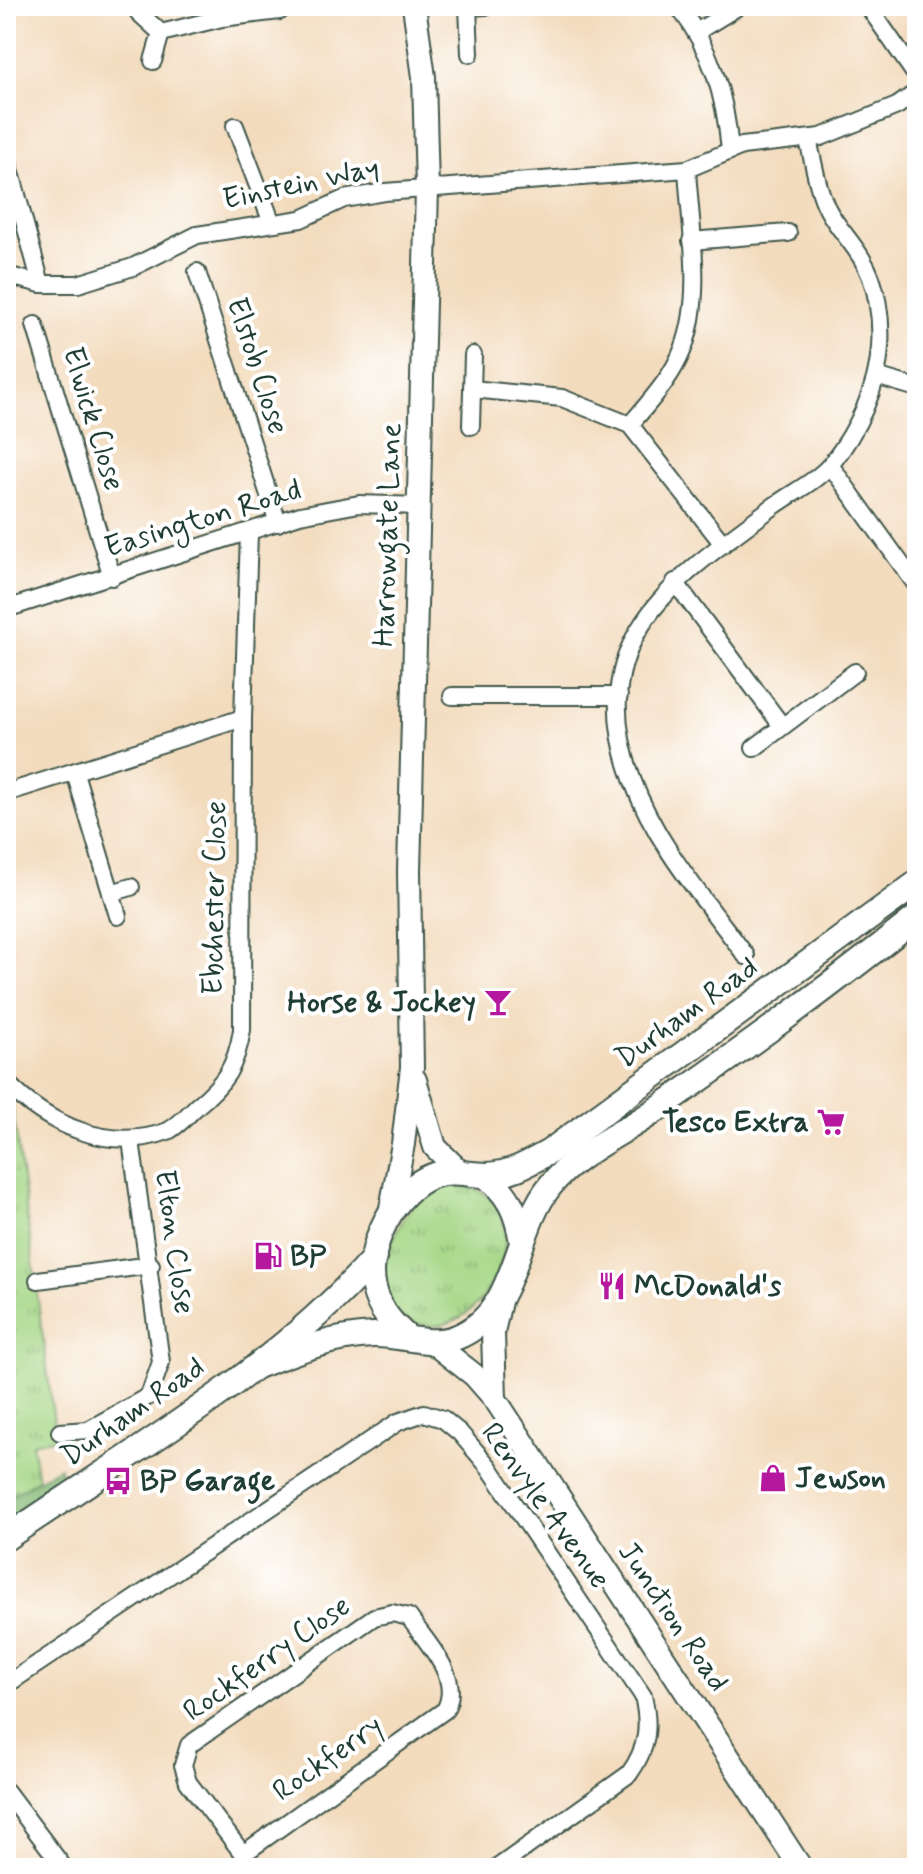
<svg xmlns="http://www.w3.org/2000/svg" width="923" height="1874" font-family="Mynerve,sans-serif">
  <defs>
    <pattern id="grass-tufts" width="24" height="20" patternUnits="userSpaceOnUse" patternTransform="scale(2)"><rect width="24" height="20" fill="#a4d684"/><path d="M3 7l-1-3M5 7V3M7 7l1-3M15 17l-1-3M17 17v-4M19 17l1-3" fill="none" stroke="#85af6d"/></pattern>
    <pattern id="forest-firs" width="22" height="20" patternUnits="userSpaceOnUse" patternTransform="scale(2)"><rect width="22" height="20" fill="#83b772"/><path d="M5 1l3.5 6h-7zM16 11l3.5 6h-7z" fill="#6b965e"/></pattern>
  </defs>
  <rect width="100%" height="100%" fill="#fff"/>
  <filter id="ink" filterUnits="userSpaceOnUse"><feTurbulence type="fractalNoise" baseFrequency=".0125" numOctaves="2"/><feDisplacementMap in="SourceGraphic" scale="16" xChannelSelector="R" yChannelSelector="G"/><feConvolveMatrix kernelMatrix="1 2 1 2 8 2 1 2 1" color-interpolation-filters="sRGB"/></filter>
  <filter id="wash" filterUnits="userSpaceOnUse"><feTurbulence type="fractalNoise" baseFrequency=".006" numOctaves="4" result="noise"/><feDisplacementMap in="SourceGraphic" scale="32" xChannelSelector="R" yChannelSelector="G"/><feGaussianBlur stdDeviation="1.8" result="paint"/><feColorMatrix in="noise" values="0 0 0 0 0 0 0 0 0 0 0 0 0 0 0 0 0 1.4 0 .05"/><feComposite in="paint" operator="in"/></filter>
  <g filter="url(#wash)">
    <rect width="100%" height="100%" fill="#f3dcbe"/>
    <g fill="url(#grass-tufts)" stroke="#628a5c" stroke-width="2">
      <path d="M12,1102L56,1438L32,1443L38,1479L6,1499V1103Z"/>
      <path d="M456,1184C556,1197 485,1358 407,1320C361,1297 393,1222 422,1197C431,1189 443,1186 456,1184Z"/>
    </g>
    <path fill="url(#forest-firs)" stroke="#517a53" stroke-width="2" d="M60,1467L62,1485L6,1523V1499Z"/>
  </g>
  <g filter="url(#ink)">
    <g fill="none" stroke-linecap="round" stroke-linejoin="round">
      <defs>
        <g id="street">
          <path d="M468,6L470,54"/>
          <path d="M678,6C712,50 725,95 730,150"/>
          <path d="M868,6L917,77"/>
          <path d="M469,7L486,6"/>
          <path d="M138,12L161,33L222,18L280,11"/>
          <path d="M698,31L739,6"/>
          <path d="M153,61L161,33"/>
          <path d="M235,126L272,223"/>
          <path d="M6,154L41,284"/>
          <path d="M691,241L788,233"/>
          <path d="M197,272L278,523"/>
          <path d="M6,275L41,284H78L133,267L197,235L301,219L344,199L385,192L687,169L742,146L821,137L897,106L917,92"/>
          <path d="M35,325L112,577"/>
          <path d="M876,376L917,388"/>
          <path d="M472,389L562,398L630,425L723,544"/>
          <path d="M630,425C649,402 672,378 683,349C704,295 690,226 687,169"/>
          <path d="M471,426L473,355"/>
          <path d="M830,465L917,586"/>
          <path d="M675,582L782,726"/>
          <path d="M6,609L300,515L359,504L420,506"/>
          <path d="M452,696H619"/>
          <path d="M754,748L855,672"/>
          <path d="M75,773L118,916"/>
          <path d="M6,793L243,718"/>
          <path d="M111,893L131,887"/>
          <path d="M746,956C705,900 656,845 632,779C581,639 676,578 774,506C792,493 818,480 832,463C857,431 878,388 880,347C882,319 877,283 862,259C852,242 837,227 828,210C817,189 814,163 808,140"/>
          <path d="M6,1082C47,1125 109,1153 168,1131C178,1126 188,1115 196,1107C225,1083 236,1067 242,1030L243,718L249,533"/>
          <path d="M38,1280L151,1265"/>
          <path d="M60,1432L88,1430L149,1396L161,1362L131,1140"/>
          <path d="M6,1685L398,1422L424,1413L443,1419L460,1433L489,1467L643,1696C650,1726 648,1748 629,1774L497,1868"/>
          <path d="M6,1791L64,1868"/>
          <path d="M241,1868L243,1854L188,1782L183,1765L189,1745L374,1617L392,1613L409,1617C427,1644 463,1678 445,1710L243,1854"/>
        </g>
        <g id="secondary">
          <path d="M415,1080L435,1147L459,1171"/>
          <path d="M390,1214L403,1144L412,1067L409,871L427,189L424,77L414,6"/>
          <path d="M432,1342L474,1375L495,1399L801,1868"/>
          <path d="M495,1399L493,1332L501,1297"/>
        </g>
        <g id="primary">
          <path d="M485,1175C509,1194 517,1212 522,1242"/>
          <path d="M408,1338C392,1324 379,1310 374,1288C364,1249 394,1190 432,1176C451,1169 468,1175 487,1175C511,1174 529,1163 549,1152L917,883"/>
          <path d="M257,1366C296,1351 331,1337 373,1335C401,1334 431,1348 457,1337C519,1312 513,1232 550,1186C576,1153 620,1135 653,1112C743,1050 832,985 917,917"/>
          <path d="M6,1538C130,1453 274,1371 374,1258"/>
        </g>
      </defs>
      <use href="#street" stroke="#3f5549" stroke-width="20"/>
      <use href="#secondary" stroke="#3f5549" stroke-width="26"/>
      <use href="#primary" stroke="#3f5549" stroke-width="28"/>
      <use href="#street" stroke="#fff" stroke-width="16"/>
      <use href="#secondary" stroke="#fff" stroke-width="22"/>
      <use href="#primary" stroke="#fff" stroke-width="24"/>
    </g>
  </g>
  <defs>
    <symbol id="bar-bare" viewBox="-9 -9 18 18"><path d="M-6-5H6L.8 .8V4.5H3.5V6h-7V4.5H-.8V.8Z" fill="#b5179e" stroke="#fff" stroke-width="2.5" paint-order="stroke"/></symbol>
    <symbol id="supermarket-bare" viewBox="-9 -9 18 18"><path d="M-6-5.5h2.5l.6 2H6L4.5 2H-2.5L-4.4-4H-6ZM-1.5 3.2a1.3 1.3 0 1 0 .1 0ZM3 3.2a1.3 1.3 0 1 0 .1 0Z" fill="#b5179e" stroke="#fff" stroke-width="2.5" paint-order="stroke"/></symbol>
    <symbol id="fuel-bare" viewBox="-9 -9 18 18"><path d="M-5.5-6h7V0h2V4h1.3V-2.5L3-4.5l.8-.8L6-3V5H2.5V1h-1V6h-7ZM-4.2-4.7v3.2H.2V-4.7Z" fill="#b5179e" stroke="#fff" stroke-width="2.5" paint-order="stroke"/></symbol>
    <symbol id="restaurant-bare" viewBox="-9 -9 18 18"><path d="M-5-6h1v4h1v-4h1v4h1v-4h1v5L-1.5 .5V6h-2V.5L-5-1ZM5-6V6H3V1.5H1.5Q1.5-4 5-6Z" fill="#b5179e" stroke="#fff" stroke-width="2.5" paint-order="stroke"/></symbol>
    <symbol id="shop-bare" viewBox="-9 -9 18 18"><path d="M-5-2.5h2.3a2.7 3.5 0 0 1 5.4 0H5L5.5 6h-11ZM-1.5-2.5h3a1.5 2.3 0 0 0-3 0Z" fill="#b5179e" stroke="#fff" stroke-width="2.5" paint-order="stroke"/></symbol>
    <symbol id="bus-bare" viewBox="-9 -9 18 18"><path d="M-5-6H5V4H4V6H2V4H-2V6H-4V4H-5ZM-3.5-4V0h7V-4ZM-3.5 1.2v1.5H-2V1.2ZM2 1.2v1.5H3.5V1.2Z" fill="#b5179e" stroke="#fff" stroke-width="2.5" paint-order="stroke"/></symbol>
  </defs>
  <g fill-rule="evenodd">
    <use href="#bar-bare" x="478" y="982" width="40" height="40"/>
    <use href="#supermarket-bare" x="811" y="1102" width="40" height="40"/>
    <use href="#fuel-bare" x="248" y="1236" width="40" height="40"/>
    <use href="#restaurant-bare" x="592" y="1266" width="40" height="40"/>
    <use href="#shop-bare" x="753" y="1458" width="40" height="40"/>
    <use href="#bus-bare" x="98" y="1461" width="40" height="40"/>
  </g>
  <g text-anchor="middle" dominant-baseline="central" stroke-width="8" stroke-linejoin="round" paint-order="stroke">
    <g font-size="30" fill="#1f3d34" stroke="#fff">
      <text transform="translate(301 184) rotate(-12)">Einstein Way</text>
      <text transform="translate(257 366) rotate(72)">Elstob Close</text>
      <text transform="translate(93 419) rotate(73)">Elwick Close</text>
      <text transform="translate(203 519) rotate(-17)">Easington Road</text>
      <text transform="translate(388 535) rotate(-88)">Harrowgate Lane</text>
      <text transform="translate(215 898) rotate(-89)">Ebchester Close</text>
      <text transform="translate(687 1013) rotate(-36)">Durham Road</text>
      <text transform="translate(174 1242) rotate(82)">Elton Close</text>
      <text transform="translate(133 1412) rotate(-35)">Durham Road</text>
      <text transform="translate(545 1506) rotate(54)">Renvyle Avenue</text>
      <text transform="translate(673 1617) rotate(56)">Junction Road</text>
      <text transform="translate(267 1659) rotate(-35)">Rockferry Close</text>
      <text transform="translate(328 1759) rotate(-35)">Rockferry</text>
    </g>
    <g font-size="30" font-weight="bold" fill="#1f3d34" stroke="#fff" text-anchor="start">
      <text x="476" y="1002" text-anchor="end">Horse &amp; Jockey</text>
      <text x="809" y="1122" text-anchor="end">Tesco Extra</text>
      <text x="290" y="1256">BP</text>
      <text x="634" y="1286">McDonald's</text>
      <text x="795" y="1478">Jewson</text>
      <text x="140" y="1481">BP Garage</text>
    </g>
  </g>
  <rect width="923" height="1874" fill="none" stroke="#fff" stroke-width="32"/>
</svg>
